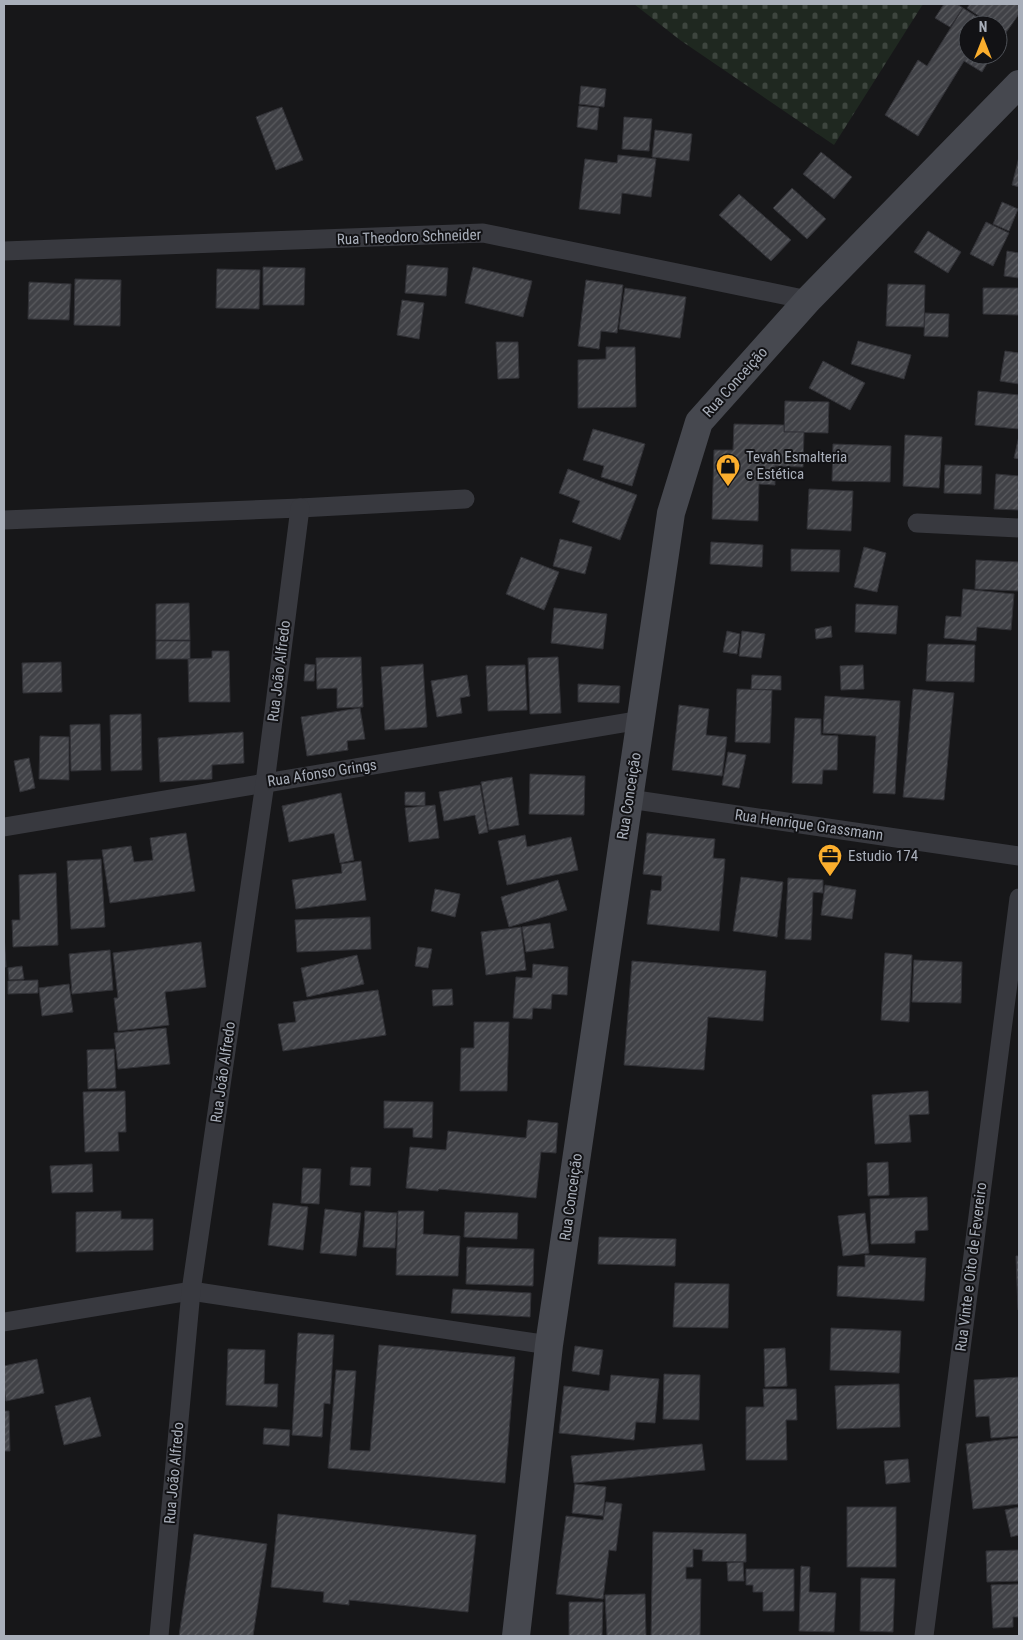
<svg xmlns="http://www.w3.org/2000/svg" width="1023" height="1640" font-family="'Roboto Condensed',sans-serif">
  <defs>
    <pattern id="cemetery-stones" width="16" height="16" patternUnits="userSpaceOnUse" patternTransform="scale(1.25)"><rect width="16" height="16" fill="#1f2820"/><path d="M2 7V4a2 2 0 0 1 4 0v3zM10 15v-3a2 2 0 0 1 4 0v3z" fill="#3d453e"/></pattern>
    <pattern id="building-hatch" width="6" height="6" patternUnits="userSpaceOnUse" patternTransform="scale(1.25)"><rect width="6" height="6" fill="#414247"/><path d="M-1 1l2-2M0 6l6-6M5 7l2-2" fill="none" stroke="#5a5b5f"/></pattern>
  </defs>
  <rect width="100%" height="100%" fill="#171719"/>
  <path fill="url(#cemetery-stones)" d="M634,4H923L834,145L680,40Z"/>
  <g fill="url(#building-hatch)" stroke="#313136">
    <path d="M944,4H957L963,8L950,27L935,18Z"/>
    <path d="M970,4H1019V14L1005,34L998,29V25H992L967,8Z"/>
    <path d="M963,8L990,25H968V55H992L982,72L964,61L918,136L885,115L918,60L927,66Z"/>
    <path d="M581,86L606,89L604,107L579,104Z"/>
    <path d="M579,106L599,108L597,130L577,127Z"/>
    <path d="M282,107L303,160L276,170L256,117Z"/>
    <path d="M624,117L652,119L649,151L622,149Z"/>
    <path d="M655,130L692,134L689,161L652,157Z"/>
    <path d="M821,152L852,177L834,199L803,174Z"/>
    <path d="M618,155L656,159L651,197L622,193L620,214L579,209L585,159L617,163Z"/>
    <path d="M1019,157V187L1012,185Z"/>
    <path d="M792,188L826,219L807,239L773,208Z"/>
    <path d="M739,194L791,240L771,261L719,215Z"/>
    <path d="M1002,202L1018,209L1009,231L993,224Z"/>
    <path d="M986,222L1009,233L993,266L970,254Z"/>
    <path d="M928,231L961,252L948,273L914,252Z"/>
    <path d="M1007,251L1019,253V278L1004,276Z"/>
    <path d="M407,265L448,268L446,296L405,293Z"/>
    <path d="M263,267L305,268L304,305H263Z"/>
    <path d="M473,267L532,281L523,317L465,303Z"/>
    <path d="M217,269L260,270L259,309L216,308Z"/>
    <path d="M75,279L121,280L120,326L74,325Z"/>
    <path d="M586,280L623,285L617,333L601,331L599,349L578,346Z"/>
    <path d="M29,282L71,284L69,320L28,319Z"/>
    <path d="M888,284L925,285L924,327L886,326Z"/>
    <path d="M625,288L686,297L680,338L619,329Z"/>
    <path d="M983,288H1019V315L983,314Z"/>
    <path d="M402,300L424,303L419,339L397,335Z"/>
    <path d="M925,313L949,314L948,337L924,336Z"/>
    <path d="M858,341L911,355L904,379L851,364Z"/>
    <path d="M496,342H518L519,378L498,379Z"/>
    <path d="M606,347H635L636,407L578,408V360L606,359Z"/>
    <path d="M1005,351L1019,353V384L1000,381Z"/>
    <path d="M823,361L865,383L850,410L809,388Z"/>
    <path d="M978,391L1019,395V429L975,425Z"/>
    <path d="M785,401L829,402L828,433L784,432Z"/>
    <path d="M734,424L784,425V432H804L803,467L775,466V485L759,484L758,521L712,519L714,450H733Z"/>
    <path d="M593,429L645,444L632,486L601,477L604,466L583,460Z"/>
    <path d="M905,435L942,437L939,488L903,486Z"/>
    <path d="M1019,436V459L1014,458Z"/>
    <path d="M833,444L891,446L890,482L832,481Z"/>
    <path d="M945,465L982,466L981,494L944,493Z"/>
    <path d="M568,469L637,495L620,540L572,522L580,501L559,493Z"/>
    <path d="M996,474L1019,476V510L994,509Z"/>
    <path d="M809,489L853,491L851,531L807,529Z"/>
    <path d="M560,539L592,547L585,574L553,566Z"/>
    <path d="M711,542L763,545L762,567L710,564Z"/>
    <path d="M864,547L886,553L877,592L854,587Z"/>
    <path d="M791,549L840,550L839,572L791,571Z"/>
    <path d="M521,557L559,572L544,610L506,594Z"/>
    <path d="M976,560L1019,562V591L975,589Z"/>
    <path d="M963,589L1014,594L1011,630L977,627L976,641L944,638L946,616L961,617Z"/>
    <path d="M189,603L190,640H156V604Z"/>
    <path d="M856,604L898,606L896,634L855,632Z"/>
    <path d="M554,608L607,614L603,649L551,643Z"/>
    <path d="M831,626L832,637L816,639L815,629Z"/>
    <path d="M727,631L740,634L737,654L723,652Z"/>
    <path d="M742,631L765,634L761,658L739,656Z"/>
    <rect x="156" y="641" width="34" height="18"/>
    <path d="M928,644L975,645L974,682L926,681Z"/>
    <path d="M212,651H229L230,702H189L188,659L212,658Z"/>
    <path d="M361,657L363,707L337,708V688L317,689L316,658Z"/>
    <path d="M558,657L561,713L530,714L528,658Z"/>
    <path d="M61,662L62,692L23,693L22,663Z"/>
    <path d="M305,664L315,665L314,681H304Z"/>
    <path d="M423,664L427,727L385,730L381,667Z"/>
    <path d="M525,665L527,710L488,711L486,666Z"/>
    <path d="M863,665L864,689L841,690L840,666Z"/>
    <path d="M467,675L470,696L460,698L462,713L437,717L431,681Z"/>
    <path d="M752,675L781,676V690L751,689Z"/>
    <path d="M578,684L620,686L619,703L578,702Z"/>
    <path d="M737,689L772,690L770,743L735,742Z"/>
    <path d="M913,689L954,693L944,800L903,797Z"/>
    <path d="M825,696L900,701L895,794L873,793L876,736L823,733Z"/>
    <path d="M679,705L709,709L706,735L727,737L722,776L672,770Z"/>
    <path d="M360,708L365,739L347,741L348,750L307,756L301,717Z"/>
    <path d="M141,714L142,770L111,771L110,715Z"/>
    <path d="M795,718L821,719V735L838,736L837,770H823L822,784L792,783Z"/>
    <path d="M100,724L101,770L71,771L70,725Z"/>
    <path d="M243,732L244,763L212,765V779L160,782L158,738Z"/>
    <path d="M40,736L69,737V780L39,779Z"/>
    <path d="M728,752L746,755L739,788L722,785Z"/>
    <path d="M29,758L35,788L20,792L14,761Z"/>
    <path d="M530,774L585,776L584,815L529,814Z"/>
    <path d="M512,777L519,825L489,830L481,782Z"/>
    <path d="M480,785L488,832L479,834L475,815L444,821L439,792Z"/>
    <path d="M405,792H425V806L405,805Z"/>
    <path d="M341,793L354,860L340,863L334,833L289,842L282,806Z"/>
    <path d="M435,805L439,838L409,842L405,808Z"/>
    <path d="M186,833L195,891L110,903L102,850L131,846L134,862L153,860L150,838Z"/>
    <path d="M647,833L715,839L713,858L725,859L719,931L647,924L651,890L661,891L662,876L643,874Z"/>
    <path d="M525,835L527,847L571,837L578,870L507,885L498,841Z"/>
    <path d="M101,859L105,927L71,929L67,861Z"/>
    <path d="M361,861L366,900L296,909L292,880L342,873L341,864Z"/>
    <path d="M56,873L58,945L13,947L12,920H20L19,875Z"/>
    <path d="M741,877L783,882L777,937L733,931Z"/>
    <path d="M788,878L823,880V893L813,892L811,940L785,939Z"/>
    <path d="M558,880L567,910L509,927L501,897Z"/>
    <path d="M825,885L856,890L852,919L821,915Z"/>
    <path d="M435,889L460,894L455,917L431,911Z"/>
    <path d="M370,917L371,949L297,952L295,920Z"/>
    <path d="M550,923L554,948L526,952L522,927Z"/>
    <path d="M521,927L526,970L486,975L481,932Z"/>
    <path d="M4,933L6,967H4Z"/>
    <path d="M201,942L206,987L165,992L169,1025L118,1031L114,998H118L113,953Z"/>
    <path d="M418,947L432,949L428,968L415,966Z"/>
    <path d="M110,950L113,990L72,994L69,954Z"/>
    <path d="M885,953L912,955L909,1022L881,1020Z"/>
    <path d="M357,955L364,984L307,997L301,968Z"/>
    <path d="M914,960L962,962L961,1003L912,1002Z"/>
    <path d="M632,961L766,971L763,1021L708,1017L704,1070L624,1065Z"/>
    <path d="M533,964L568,967L567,995L552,994L551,1009L533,1008L532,1019L513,1018L516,977L532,978Z"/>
    <path d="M22,966L24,979L9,980L8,968Z"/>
    <path d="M38,980V993L8,994V981Z"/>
    <path d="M69,984L73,1012L42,1016L39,988Z"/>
    <path d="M452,989L453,1005L433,1006L432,990Z"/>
    <path d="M378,990L386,1035L283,1051L278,1024L296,1022L293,1002Z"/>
    <path d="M474,1022H509L507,1091H460L461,1048H474Z"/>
    <path d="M166,1028L170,1064L118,1069L114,1033Z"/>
    <path d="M114,1049L116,1088L88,1089L87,1050Z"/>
    <path d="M125,1091L126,1132H118L119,1151L85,1152L83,1092Z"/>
    <path d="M928,1091L929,1114L909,1115L911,1142L875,1144L872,1095Z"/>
    <path d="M384,1101L433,1102L432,1138L413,1137V1128H384Z"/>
    <path d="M528,1120L558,1123L556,1153L541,1152L536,1198L439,1189L438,1191L406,1188L410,1147L446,1150L448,1131L526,1138Z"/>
    <path d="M888,1162L889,1195L868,1196L867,1163Z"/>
    <path d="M92,1164L93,1192L52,1193L50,1166Z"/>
    <path d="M351,1167L371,1168L370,1186L350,1185Z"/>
    <path d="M303,1168L321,1169L319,1204L301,1203Z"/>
    <path d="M927,1197L928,1230L915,1231V1243L871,1244L870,1199Z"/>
    <path d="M273,1203L308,1207L303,1250L268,1245Z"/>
    <path d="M325,1209L361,1213L356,1256L320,1253Z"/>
    <path d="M121,1211V1219H153V1250L76,1252V1212Z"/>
    <path d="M365,1211L397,1213L395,1248L363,1247Z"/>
    <path d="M398,1211H424L423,1234L460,1236L458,1276L396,1275Z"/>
    <path d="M465,1212L518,1213L517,1239L464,1237Z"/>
    <path d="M865,1213L869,1253L843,1256L838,1216Z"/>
    <path d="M599,1237L676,1239L675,1266L598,1264Z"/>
    <path d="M467,1247L534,1249L533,1286L466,1284Z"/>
    <path d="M865,1255L926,1258L924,1301L837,1296L838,1266L865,1267Z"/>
    <path d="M1016,1256H1019V1310H1018Z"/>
    <path d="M675,1283L729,1284L728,1328L673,1327Z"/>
    <path d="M453,1289L531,1293L530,1317L451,1313Z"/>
    <path d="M831,1328L901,1331L899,1373L830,1370Z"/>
    <path d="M298,1333L334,1335L330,1404L324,1403L322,1437L292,1435Z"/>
    <path d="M379,1345L515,1357L505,1483L328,1468L336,1370L356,1371L350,1450L370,1451Z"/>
    <path d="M575,1346L603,1350L599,1375L572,1371Z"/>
    <path d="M785,1348L787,1386L765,1387L764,1349Z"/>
    <path d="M228,1349L265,1350L264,1384H278L277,1407L226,1405Z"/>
    <path d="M37,1359L44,1393L6,1401L4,1388V1366Z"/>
    <path d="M664,1374L700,1375L699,1420L663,1419Z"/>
    <path d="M611,1375L659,1379L655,1423L636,1422L634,1440L559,1433L564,1386L609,1391Z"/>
    <path d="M1019,1377V1436L991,1438L989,1416L976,1417L974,1380Z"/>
    <path d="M899,1384L900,1427L837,1429L835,1386Z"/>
    <path d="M763,1389H796L797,1420H786L787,1460H746V1407H764Z"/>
    <path d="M90,1397L101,1436L64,1445L55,1406Z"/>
    <path d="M4,1411H9L10,1451H4Z"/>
    <path d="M264,1428L290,1430L289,1446L263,1444Z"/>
    <path d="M1019,1438V1504L973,1509L966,1444Z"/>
    <path d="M702,1444L705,1470L574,1483L571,1456Z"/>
    <path d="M908,1459L910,1482L886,1484L884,1461Z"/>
    <path d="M575,1484L606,1487L603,1516L572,1513Z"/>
    <path d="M606,1502L622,1504L616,1551L609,1550L603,1599L556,1594L566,1516L603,1520Z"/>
    <rect x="847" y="1507" width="49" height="60"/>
    <path d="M1019,1507V1535L1011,1537L1005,1510Z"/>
    <path d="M278,1514L476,1535L468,1612L349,1600V1605L323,1602L324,1592L271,1587Z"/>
    <path d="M653,1532L746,1534V1562L702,1561L703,1550L693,1549V1567H686V1579H701L700,1636H651Z"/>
    <path d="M194,1534L267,1544L253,1636H179Z"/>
    <path d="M1019,1550V1581L987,1582L986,1551Z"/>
    <path d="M743,1562L744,1581H728L727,1563Z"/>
    <path d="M801,1566L810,1567L809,1592L836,1593L834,1632L799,1631Z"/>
    <path d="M746,1569H794V1611H763V1592H753V1585H746Z"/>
    <path d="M861,1578L895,1579L893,1632L860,1631Z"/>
    <path d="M1019,1584V1617H1013V1627L993,1628L991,1585Z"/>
    <path d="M645,1594L646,1636H607L605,1595Z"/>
    <path d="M569,1602H603L602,1636H569Z"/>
  </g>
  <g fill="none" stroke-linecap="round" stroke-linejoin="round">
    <g stroke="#38393f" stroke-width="19">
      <path d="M4,251L483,233L808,300"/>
      <path d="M4,520L300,508L465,499"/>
      <path d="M917,523L1019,528"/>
      <path d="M629,799L1019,856"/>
      <path d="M4,827L641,720"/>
      <path d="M4,1322L191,1291L549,1345"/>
      <path d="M159,1636L191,1291L265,783L300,508"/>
      <path d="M924,1636L1019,898"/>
    </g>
    <path stroke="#46484f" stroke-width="28" d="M516,1636L549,1345L671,513L699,422L808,300L1019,84"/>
  </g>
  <defs>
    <symbol id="shop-pin" viewBox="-11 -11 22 30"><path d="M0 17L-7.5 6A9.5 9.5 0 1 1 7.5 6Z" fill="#fbae2d" stroke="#121215"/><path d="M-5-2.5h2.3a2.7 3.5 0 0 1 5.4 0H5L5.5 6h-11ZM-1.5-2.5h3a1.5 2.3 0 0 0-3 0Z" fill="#111"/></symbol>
    <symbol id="office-pin" viewBox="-11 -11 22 30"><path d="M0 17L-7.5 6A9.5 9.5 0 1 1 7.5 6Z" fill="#fbae2d" stroke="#121215"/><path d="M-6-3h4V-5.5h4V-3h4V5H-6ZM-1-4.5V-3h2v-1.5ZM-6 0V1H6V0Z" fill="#111"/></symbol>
  </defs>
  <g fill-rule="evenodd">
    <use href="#shop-pin" x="714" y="452" width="28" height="38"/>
    <use href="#office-pin" x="816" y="842" width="28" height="38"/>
  </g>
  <g text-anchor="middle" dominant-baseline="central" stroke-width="4" stroke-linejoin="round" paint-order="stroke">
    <g font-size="15" fill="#a9afba" stroke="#121215">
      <text transform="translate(409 237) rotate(-2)">Rua Theodoro Schneider</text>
      <text transform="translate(735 382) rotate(-48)">Rua Conceição</text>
      <text transform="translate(279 671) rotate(-83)">Rua João Alfredo</text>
      <text transform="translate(322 773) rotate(-9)">Rua Afonso Grings</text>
      <text transform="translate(629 796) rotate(-81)">Rua Conceição</text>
      <text transform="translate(809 825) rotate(8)">Rua Henrique Grassmann</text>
      <text transform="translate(223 1072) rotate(-82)">Rua João Alfredo</text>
      <text transform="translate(571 1197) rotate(-82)">Rua Conceição</text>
      <text transform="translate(971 1267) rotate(-83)">Rua Vinte e Oito de Fevereiro</text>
      <text transform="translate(174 1473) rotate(-85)">Rua João Alfredo</text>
    </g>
    <g font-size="15" fill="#a9afba" stroke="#121215" text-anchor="start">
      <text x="746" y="457">Tevah Esmalteria<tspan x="746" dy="17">e Estética</tspan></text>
      <text x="848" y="856">Estudio 174</text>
    </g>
  </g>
  <rect width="1023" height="1640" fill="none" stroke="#a9afba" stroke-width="10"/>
  <g transform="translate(983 40)"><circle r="24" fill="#121215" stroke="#4e5157"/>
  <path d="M0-4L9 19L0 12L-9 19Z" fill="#fbae2d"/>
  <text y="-8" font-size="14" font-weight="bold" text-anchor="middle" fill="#a9afba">N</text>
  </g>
</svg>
